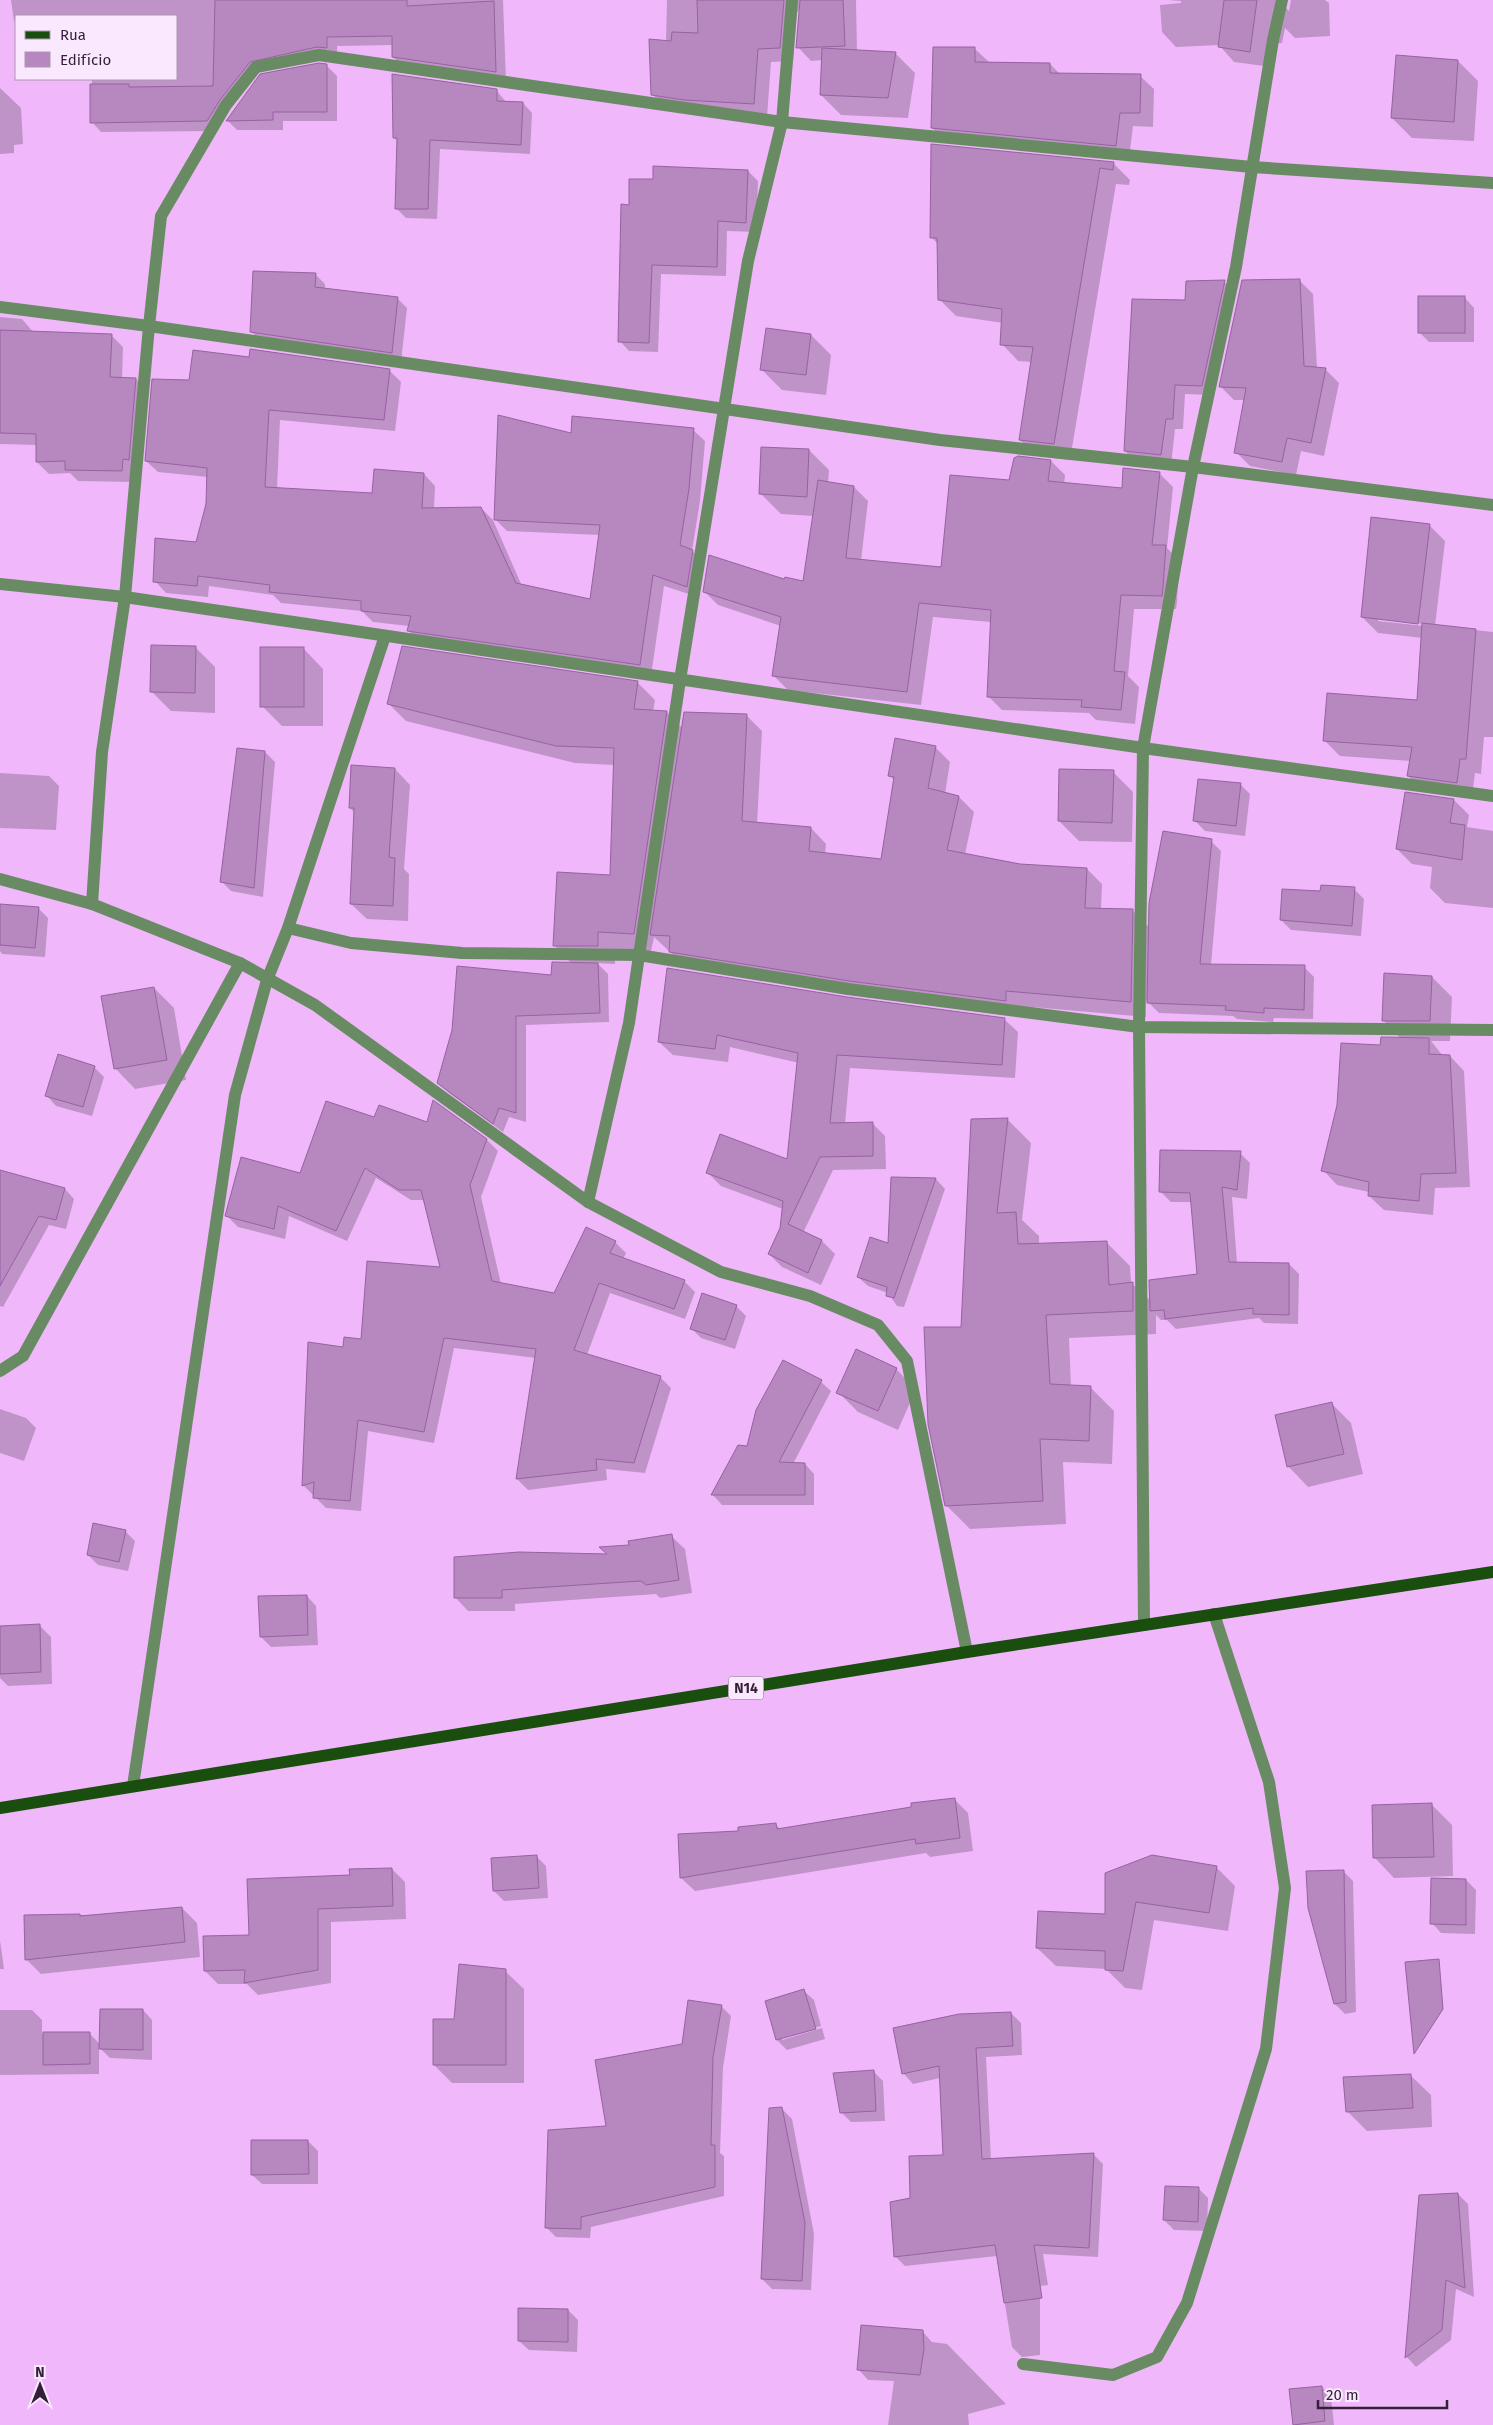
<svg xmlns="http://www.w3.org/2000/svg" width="1493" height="2425" font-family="'Fira Sans',sans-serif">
  <rect width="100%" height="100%" fill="#f0b8fb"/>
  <g fill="#0003" fill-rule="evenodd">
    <path d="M11,0H503L506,82L403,67L393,57V45L337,46V57L260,71L229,110L217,131L101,132L92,122V79H176V16H16V23L14,21Z"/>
    <path d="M667,0H856L857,51L895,53L915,73L908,118L841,115L821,95L823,60L811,61L798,47L801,7L797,13L793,61L771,62L767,117L666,108L652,94L666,42Z"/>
    <path d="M1168,0H1279L1289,11L1291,0H1325L1329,3L1330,36L1295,38L1285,28L1282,43L1267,44L1264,66L1234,62L1219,45L1176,47L1162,32L1160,5L1181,3V1Z"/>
    <path d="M975,49L989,62L1050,64L1060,74L1140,76L1154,89L1153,127L1133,126L1129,159L946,141L932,128Z"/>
    <path d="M1458,61L1478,81L1474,141L1412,138L1392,118Z"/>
    <path d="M327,66L337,76V121H283V130H237L228,121Z"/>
    <path d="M0,88L21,108L23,144L14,145V153L0,154Z"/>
    <path d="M496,90L506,102L523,103L532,113L530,154L440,149L437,219L406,218L396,208L398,141L394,138Z"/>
    <path d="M932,146L1113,163L1130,180L1129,185L1116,184L1070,460L1037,456L1020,440L1032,362L1018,361L1002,344L1003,323L956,316L940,300L938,244L931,237Z"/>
    <path d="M748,171L758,181L756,232L727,231L726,276L661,274L658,352L629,351L620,341L631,206L654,180Z"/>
    <path d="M316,275L325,284V290L397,298L407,308L401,362L261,342L252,332Z"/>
    <path d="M1299,280L1313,294L1317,368L1325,369L1339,383L1324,456L1301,451L1296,475L1250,466L1236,452L1245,400H1234L1220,386Z"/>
    <path d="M1224,282L1234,291L1212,395L1185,394L1183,429H1175L1171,465L1135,461L1125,451L1186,302Z"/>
    <path d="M1465,298L1474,308V342H1429L1419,332Z"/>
    <path d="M0,317L22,319L34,333L111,335L123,347L122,379H136L148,391L133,482L78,481L70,473L49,474L37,462V445L0,444Z"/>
    <path d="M811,335L831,355L826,395L782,390L762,370Z"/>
    <path d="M250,359L389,370L401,382L395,431L280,420L277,489L373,495L424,474L435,486L434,509L481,508L493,520L522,586L591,600L600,535L507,531L496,520L572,435L693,430L705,441L700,501L692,551L704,562L698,597L664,586L651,676L419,642L408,630L409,626L373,622L362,611L281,603L273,595L209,586L208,597L166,593L155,581L197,544L207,504L208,477L158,472L146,461L190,381Z"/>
    <path d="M809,450L829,470L828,483L854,487L868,501L861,561L942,568L1011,482L1018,458L1051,461L1065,475L1064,484L1123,490L1159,473L1173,487L1167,548L1179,560L1177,602L1176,609H1134L1128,676L1139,687L1135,724L1096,720L1089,713L1002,710L988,696L991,622L933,617L921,705L788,690L774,676L781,626L718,605L704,591L785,581L804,583L814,516L781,514L761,494Z"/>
    <path d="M1429,525L1445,541L1435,626L1493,632V737H1484L1481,774L1475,773L1472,797L1424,791L1408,776L1411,761L1340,756L1325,741L1418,702L1423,638L1378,633L1362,617ZM1378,618L1424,624V626L1378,621Z"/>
    <path d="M195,647L215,667V713L171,711L151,691Z"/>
    <path d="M303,648L323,669V726H282L262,706Z"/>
    <path d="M637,682L655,700L653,712H667L682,728L747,716L762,731L757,824L811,828L826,844L825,854L882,860L895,781L890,776L935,747L950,762L945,794L959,797L974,812L965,854L1020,865L1087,869L1102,884L1101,909L1132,910L1150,928L1211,841L1221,851L1211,965L1304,967L1314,977L1313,1019L1274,1018L1273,1022L1237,1019L1233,1016L1159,1013L1146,1000V1017L1021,1006L685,966L654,937L651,951L615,949V964L597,963L608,974L609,1022L526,1025V1122L509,1117L503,1132L449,1093L439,1083L552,976L572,964L554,945L611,876L614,765L575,763L406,721L388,703Z"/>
    <path d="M265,752L275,762L263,897L231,891L221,881Z"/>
    <path d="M395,769L410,785L404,869L409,874L408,921L367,919L351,904L355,813L350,808Z"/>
    <path d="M1113,772L1133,792L1132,842L1079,841L1059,821Z"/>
    <path d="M0,773L49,776L59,786L56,830L0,828Z"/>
    <path d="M1240,784L1250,794L1245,836L1205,831L1195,821Z"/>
    <path d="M1454,800L1469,815L1467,827L1493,831V908L1445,903L1430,888L1432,867L1412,864L1397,849Z"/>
    <path d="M1354,889L1364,899L1361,936L1291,930L1281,920L1321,892Z"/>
    <path d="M0,905L38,908L48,918L45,957L2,954L0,951Z"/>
    <path d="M1432,977L1452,997L1450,1041H1431L1443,1056H1450L1464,1071L1470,1187L1435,1188L1433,1215L1384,1210L1369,1196V1192L1337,1185L1323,1170L1382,1046L1401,1039L1383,1020Z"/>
    <path d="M154,988L174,1008L186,1080L135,1089L115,1068Z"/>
    <path d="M847,998L1004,1019L1018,1032L1015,1078L850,1068L845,1124L872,1123L885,1136L886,1169L833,1170L803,1233L822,1241L835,1254L821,1285L782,1267L769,1254L781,1228L783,1209L721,1186L707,1172L788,1161L799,1063L730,1047L728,1062L673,1055L659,1042Z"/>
    <path d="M94,1067L104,1077L92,1116L56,1106L47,1096Z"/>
    <path d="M434,1102L487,1140L498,1151L481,1197L501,1284L554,1295L586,1228L615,1242L626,1253L623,1259L684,1281L695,1292L685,1319L610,1293L587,1355L660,1377L671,1388L645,1473L606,1469L607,1480L528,1490L517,1479L536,1358L454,1348L434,1443L368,1431L361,1511L326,1508L303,1485L344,1349L362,1340L442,1268L425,1200H411L376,1178L347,1241L289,1216L285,1239L238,1227L227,1216L301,1174L375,1119L428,1124Z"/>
    <path d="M1007,1119L1031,1143L1022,1220L1039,1236V1244L1106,1242L1130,1266L1131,1283L1151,1301L1198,1275L1192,1202H1171L1161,1192L1240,1153L1250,1163L1247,1199L1232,1197L1237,1263L1289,1264L1299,1274L1298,1324L1264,1323L1259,1318L1176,1329L1167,1320H1161L1156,1315V1334L1069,1338L1071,1387H1090L1114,1411L1112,1464L1063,1462L1066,1524L970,1529L946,1505L962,1328Z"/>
    <path d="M0,1171L65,1189L74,1199L66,1229L49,1225L3,1307L0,1306Z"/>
    <path d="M892,1178L936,1179L945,1189L904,1307L897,1306L888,1293L868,1286L858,1277L889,1245Z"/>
    <path d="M736,1306L746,1316L735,1349L701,1338L691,1328Z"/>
    <path d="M896,1369L916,1389L898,1430L858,1412L838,1392Z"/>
    <path d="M821,1382L831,1391L793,1464H805L814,1474V1505H722L713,1495L738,1447L748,1448Z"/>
    <path d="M1331,1403L1351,1423L1363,1474L1308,1487L1288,1466Z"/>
    <path d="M0,1409L26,1418L36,1428L24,1461L0,1453Z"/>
    <path d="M125,1531L135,1541L128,1571L98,1565L88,1555Z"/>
    <path d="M671,1536L685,1549L692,1593L660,1598L656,1594L515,1604V1611H468L455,1597Z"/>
    <path d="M307,1596L316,1606L318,1645L271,1647L261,1637Z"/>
    <path d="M39,1625L51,1637L52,1684L8,1686L0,1678V1627Z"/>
    <path d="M955,1800L968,1813L973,1851L930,1857L926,1853L695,1891L681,1878L739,1832L775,1824L781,1830Z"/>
    <path d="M1432,1805L1452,1825L1453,1876L1394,1878L1374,1857Z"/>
    <path d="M536,1856L546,1866L548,1898L504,1901L494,1891Z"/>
    <path d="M1216,1867L1235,1886L1228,1931L1154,1920L1142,1990L1125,1988L1106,1969L1056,1966L1037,1948L1106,1916V1873Z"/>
    <path d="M392,1869L405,1882L406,1919L331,1922V1983L258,1995L247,1984H218L205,1971L250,1936L351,1877Z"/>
    <path d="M1343,1871L1353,1881L1356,2012L1345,2014L1335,2004Z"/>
    <path d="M1466,1880L1476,1890L1475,1934L1441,1933L1432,1923Z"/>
    <path d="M182,1908L197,1923L200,1957L41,1974L26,1959V1917L113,1914Z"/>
    <path d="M0,1940L4,1969H0Z"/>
    <path d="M505,1971L524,1989V2083H452L434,2065L455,2020Z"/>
    <path d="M804,1991L814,2000L821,2026L782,2037V2040L822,2028L825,2039L787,2050L777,2040Z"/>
    <path d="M721,2006L731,2016L723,2068L720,2153L724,2156V2196L591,2227L590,2238L556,2237L546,2227L608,2127Z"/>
    <path d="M0,2010H32L42,2020V2034L89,2033L100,2044L143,2010L152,2020V2060L110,2058L99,2047V2074L0,2075Z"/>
    <path d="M1011,2013L1021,2023L1022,2055L986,2057L991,2160L1093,2154L1103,2164L1098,2257L1043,2254L1048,2285L1040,2286V2355L1022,2357L1012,2347L997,2256L905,2266L895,2256L911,2199L944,2156L940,2078L913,2084L904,2074L894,2029Z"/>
    <path d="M873,2071L883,2081L885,2121L851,2122L841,2112Z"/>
    <path d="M1410,2075L1431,2095L1432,2127L1367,2131L1347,2111Z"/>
    <path d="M782,2109L792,2119L814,2234L811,2290L772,2289L762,2279Z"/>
    <path d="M308,2141L318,2151V2184H262L252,2175Z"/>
    <path d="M1198,2188L1208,2198L1207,2231L1174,2230L1164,2220Z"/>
    <path d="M1458,2194L1468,2204L1474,2297L1456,2289L1451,2340L1416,2367L1407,2357L1420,2196Z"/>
    <path d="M568,2310L578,2320L577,2352L529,2350L519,2341Z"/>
    <path d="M922,2331L932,2342L947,2344L1006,2404L968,2414L969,2425H888L894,2381L868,2380L859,2370Z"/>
    <path d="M1322,2387L1331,2397L1334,2425H1295Z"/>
  </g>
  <g fill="#b787c0" stroke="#9662a0">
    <path d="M215,0H407V6L494,1L496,72L392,57V36L327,37V48L317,47L250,62L220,100L207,121L90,123V84H129V87L213,86Z"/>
    <path d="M697,0H784L780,48L758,49L754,104L684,100L651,95L649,39L671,41L672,32L698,33Z"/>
    <path d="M800,0H843L845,46L796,48Z"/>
    <path d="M1224,0H1257L1250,52L1218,47Z"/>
    <path d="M933,47H975V62L1050,63V73L1141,74L1140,113H1120L1116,146L931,128Z"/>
    <path d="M822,48L896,52L888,98L820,95Z"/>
    <path d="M1396,55L1458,60L1454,122L1391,118Z"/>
    <path d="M319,63L327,64V112H273V120L226,121L260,74Z"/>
    <path d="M392,74L497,89V101L523,102L521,145L430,140L428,209H395L397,138H393Z"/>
    <path d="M931,144L1114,162L1113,170L1100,168L1054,444L1019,440L1033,347L1000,345L1002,309L938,300L937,238H930Z"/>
    <path d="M653,166L748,170L746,223L718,221L717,267L652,265L649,343L618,342L621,204L629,205V179H653Z"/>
    <path d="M253,271L316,273L315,287L398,297L392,353L250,332Z"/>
    <path d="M1300,279L1304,366L1326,368L1311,443L1287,438L1282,462L1234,453L1246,388L1219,387L1242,280Z"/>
    <path d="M1225,280L1202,386L1175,385L1173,419H1166L1161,455L1124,451L1132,299L1185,300L1186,281Z"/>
    <rect x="1418" y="296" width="47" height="37"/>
    <path d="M766,328L811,334L806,375L760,370Z"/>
    <path d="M0,330L112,334L110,377L136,378L129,460L123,459L122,471L65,470V461L36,462V434L0,433Z"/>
    <path d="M250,349L390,369L384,420L269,410L265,487L372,493L374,469L424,473L422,508L481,507L516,583L590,599L600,525L494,520L498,415L571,433L572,416L694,428L689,489L680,545L693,550L687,587L653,575L640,665L407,631L411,616L361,611V601L269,592L270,585L198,576L197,586L153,582L155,538L196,542L206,504L207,468L145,461L152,379L189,380L193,350L249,357Z"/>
    <path d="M761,447L809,449L807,497L759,494Z"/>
    <path d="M1018,456L1051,460L1048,481L1122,488L1123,468L1160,472L1152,545H1166L1163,587L1162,596L1121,595L1114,671L1125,672L1121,710L1081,707L1082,700L987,697L991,610L919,603L907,692L772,676L781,617L703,592L709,555L784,579L785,577L803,581L818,480L854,486L846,558L941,567L950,475L1009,480L1014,458Z"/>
    <path d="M1371,517L1430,524L1418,624L1361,617Z"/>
    <path d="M1422,623L1476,629L1466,759H1460L1457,783L1407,776L1412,747L1323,741L1327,693L1417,700Z"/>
    <path d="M151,645L196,646L195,693L150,692Z"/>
    <path d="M402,646L638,681L634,709L667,711L634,934L598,932V946H553L557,872L610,875L614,748L556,746L387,704Z"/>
    <rect x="260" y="647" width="44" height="60"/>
    <path d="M684,712L747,714L742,821L811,827L809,851L881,859L894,777L888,776L895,738L936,746L928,788L959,796L947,850L1020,864L1087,868L1085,908L1133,909L1131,1002L1006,991V1001L849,981L669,952L670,936L650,935Z"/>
    <path d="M237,748L265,751L254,888L220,882Z"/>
    <path d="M351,765L395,768L389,857L395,858L393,906L350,904L354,808H349Z"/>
    <path d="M1059,769L1114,770L1112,823L1058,821Z"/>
    <path d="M1198,779L1241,783L1236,826L1193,821Z"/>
    <path d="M1405,792L1454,799L1450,823L1465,825L1462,860L1396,849Z"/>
    <path d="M1163,831L1212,839L1200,964L1305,965L1304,1010L1264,1008V1013L1225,1010L1226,1006L1147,1003L1149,903Z"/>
    <path d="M1321,885L1355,887L1352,926L1280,920L1282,889L1320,891Z"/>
    <path d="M0,904L39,907L35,948L0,945Z"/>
    <path d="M552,962L598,963L600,1013L516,1016V1113L499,1108L493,1124L437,1083L452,1030L457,966L551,975Z"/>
    <path d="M667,968L847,997L1005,1018L1002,1065L837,1055L830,1123L873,1122V1156L820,1157L788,1224L822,1240L808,1273L768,1254L780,1228L783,1201L706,1173L720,1134L787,1159L798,1053L717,1035L715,1049L658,1042Z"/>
    <path d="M1384,973L1432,976L1430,1021H1382Z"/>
    <path d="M154,987L167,1060L114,1069L101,996Z"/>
    <path d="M1381,1037L1429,1038V1054L1450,1055L1456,1173L1421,1174L1419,1201L1368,1196L1369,1182L1321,1171L1337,1105L1341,1043L1380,1045Z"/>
    <path d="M58,1054L95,1066L83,1107L45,1096Z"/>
    <path d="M433,1100L487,1139L470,1185L492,1281L554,1293L586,1227L616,1241L610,1253L685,1280L674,1309L599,1283L574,1350L661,1376L634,1463L596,1459L597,1470L516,1479L536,1349L444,1338L424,1432L358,1420L350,1501L313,1498L314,1482L302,1486L308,1342L343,1347L344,1337L361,1339L367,1261L440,1267L421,1190H399L365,1168L336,1231L278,1206L274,1229L225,1216L241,1157L300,1173L326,1101L374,1117L379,1105L427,1122Z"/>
    <path d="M1008,1118L997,1213L1016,1212L1018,1244L1107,1241L1109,1285L1133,1282V1311L1046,1315L1050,1384L1091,1386L1089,1441L1040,1439L1043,1501L945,1506L928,1424L924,1327H961L971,1119Z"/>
    <path d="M1160,1150L1241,1151L1237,1190L1222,1187L1229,1262L1289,1263V1315L1253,1314V1308L1165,1319L1164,1310L1150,1311L1149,1280L1197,1274L1190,1193L1159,1192Z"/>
    <path d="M0,1170L65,1188L56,1220L39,1216L0,1286Z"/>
    <path d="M891,1177L936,1178L894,1298L886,1296L887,1287L857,1277L870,1237L888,1243Z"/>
    <path d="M702,1293L737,1305L725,1340L690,1329Z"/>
    <path d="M856,1349L897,1368L878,1411L836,1393Z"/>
    <path d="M783,1360L822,1380L779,1462L805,1463V1495H711L738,1445L747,1446L756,1410Z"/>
    <path d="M1332,1402L1344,1454L1287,1467L1275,1415Z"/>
    <path d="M93,1523L126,1530L119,1562L87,1555Z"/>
    <path d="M672,1534L679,1580L646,1585L641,1581L502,1590V1598H454V1557L519,1552L607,1554L599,1547L629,1545L628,1541Z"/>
    <path d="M307,1595L308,1635L260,1637L258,1596Z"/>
    <path d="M40,1624L41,1672L0,1674V1626Z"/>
    <path d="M955,1798L960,1838L916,1844L915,1839L680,1878L678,1834L738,1831V1827L776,1823L777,1829L911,1807V1803Z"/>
    <path d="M1432,1803L1434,1857L1373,1858L1372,1805Z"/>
    <path d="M537,1855L539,1888L493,1891L491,1858Z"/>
    <path d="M1152,1855L1217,1866L1209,1913L1136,1902L1123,1971L1105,1970V1951L1036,1948L1038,1911L1105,1914V1873Z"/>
    <path d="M392,1868L393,1906L318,1909V1970L244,1983L245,1970L204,1971L203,1936L249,1935L247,1879L350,1875L349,1869Z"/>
    <path d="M1344,1870L1346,2002L1334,2004L1308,1908L1306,1871Z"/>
    <path d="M1431,1878L1466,1879V1925L1430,1924Z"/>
    <path d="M182,1907L185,1942L25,1960L24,1915L80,1914V1916Z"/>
    <path d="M1439,1959L1443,2009L1414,2054L1405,1962Z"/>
    <path d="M459,1964L506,1969V2065H433V2019H454Z"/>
    <path d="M804,1989L816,2029L776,2040L765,2001Z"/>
    <path d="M688,2000L722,2005L713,2057L711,2145H715V2187L581,2217V2229L545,2228L548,2130L606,2126L595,2060L682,2044Z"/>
    <path d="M100,2009H143V2050L99,2049Z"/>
    <path d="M1011,2012L1013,2046L976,2048L982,2159L1094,2153L1089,2248L1034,2245L1042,2298L1004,2303L995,2245L894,2257L890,2202L910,2198L909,2156L943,2155L939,2066L902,2074L893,2028L959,2014Z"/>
    <path d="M43,2032H90V2064L43,2065Z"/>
    <path d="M874,2070L876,2111L840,2113L833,2073Z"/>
    <path d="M1411,2074L1413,2108L1346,2112L1343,2077Z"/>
    <path d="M782,2107L805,2223L802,2281L761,2279L769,2108Z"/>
    <path d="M251,2140H308L309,2174L251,2175Z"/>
    <path d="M1165,2186L1199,2187L1198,2222L1163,2220Z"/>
    <path d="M1458,2193L1465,2288L1446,2280L1442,2330L1405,2358L1419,2195Z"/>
    <path d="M518,2308L568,2309V2342L518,2341Z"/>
    <path d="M861,2325L923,2330L924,2349L920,2375L857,2370Z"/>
    <path d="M1322,2386L1325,2421L1293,2425L1289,2389Z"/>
  </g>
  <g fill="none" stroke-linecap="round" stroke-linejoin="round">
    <g stroke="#698b63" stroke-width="12">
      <path d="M0,307L149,326L940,440L1193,467L1493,505"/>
      <path d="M0,584L125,597L1143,748L1493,796"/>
      <path d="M0,879L92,904L240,963L315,1005L588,1202L721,1272L810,1296L878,1325L907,1361L967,1652"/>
      <path d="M92,904L102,752L125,597L149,326L161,216L226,105L256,67L319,55L782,122L1252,167L1493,183"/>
      <path d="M288,928L351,943L462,953L639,955L848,989L1139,1027L1493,1030"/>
      <path d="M588,1202L629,1023L680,680L748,261L782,122L792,0"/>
      <path d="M0,1371L23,1356L240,963"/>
      <path d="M1144,1625L1139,1027L1143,748L1193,467L1236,267L1273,40L1282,0"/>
      <path d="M133,1786L235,1095L267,980L288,928L385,636"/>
      <path d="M1023,2364L1113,2375L1157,2357L1187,2303L1266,2049L1285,1888L1269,1782L1214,1614"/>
    </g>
    <path stroke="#194e0f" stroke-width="12" d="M0,1808L967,1652L1493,1572"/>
  </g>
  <g text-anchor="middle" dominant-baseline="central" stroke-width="4.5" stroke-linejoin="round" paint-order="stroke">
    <rect fill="#fae9fe" stroke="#6f5b73" stroke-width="1" x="728.5" y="1676.5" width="35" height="23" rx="4"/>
    <g font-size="14" font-weight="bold" fill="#341e38">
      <text x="746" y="1688">N14</text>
    </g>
  </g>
  <rect x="15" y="15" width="162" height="65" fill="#fae9fe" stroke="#ab98af"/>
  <rect x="25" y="31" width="25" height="8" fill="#194e0f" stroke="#ab98af"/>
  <text x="60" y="40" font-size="15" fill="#341e38">Rua</text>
  <rect x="25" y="52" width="25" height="15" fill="#b787c0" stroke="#ab98af"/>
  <text x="60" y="65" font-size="15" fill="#341e38">Edifício</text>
  <g transform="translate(40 2385)" stroke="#fae9fe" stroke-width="4" paint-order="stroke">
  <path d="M0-4L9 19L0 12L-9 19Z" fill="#341e38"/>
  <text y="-8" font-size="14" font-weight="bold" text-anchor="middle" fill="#341e38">N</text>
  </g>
  <path d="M1318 2400v8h129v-8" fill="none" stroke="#341e38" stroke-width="2.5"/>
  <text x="1326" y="2400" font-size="15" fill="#341e38" stroke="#fae9fe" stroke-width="4" paint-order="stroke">20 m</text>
</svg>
